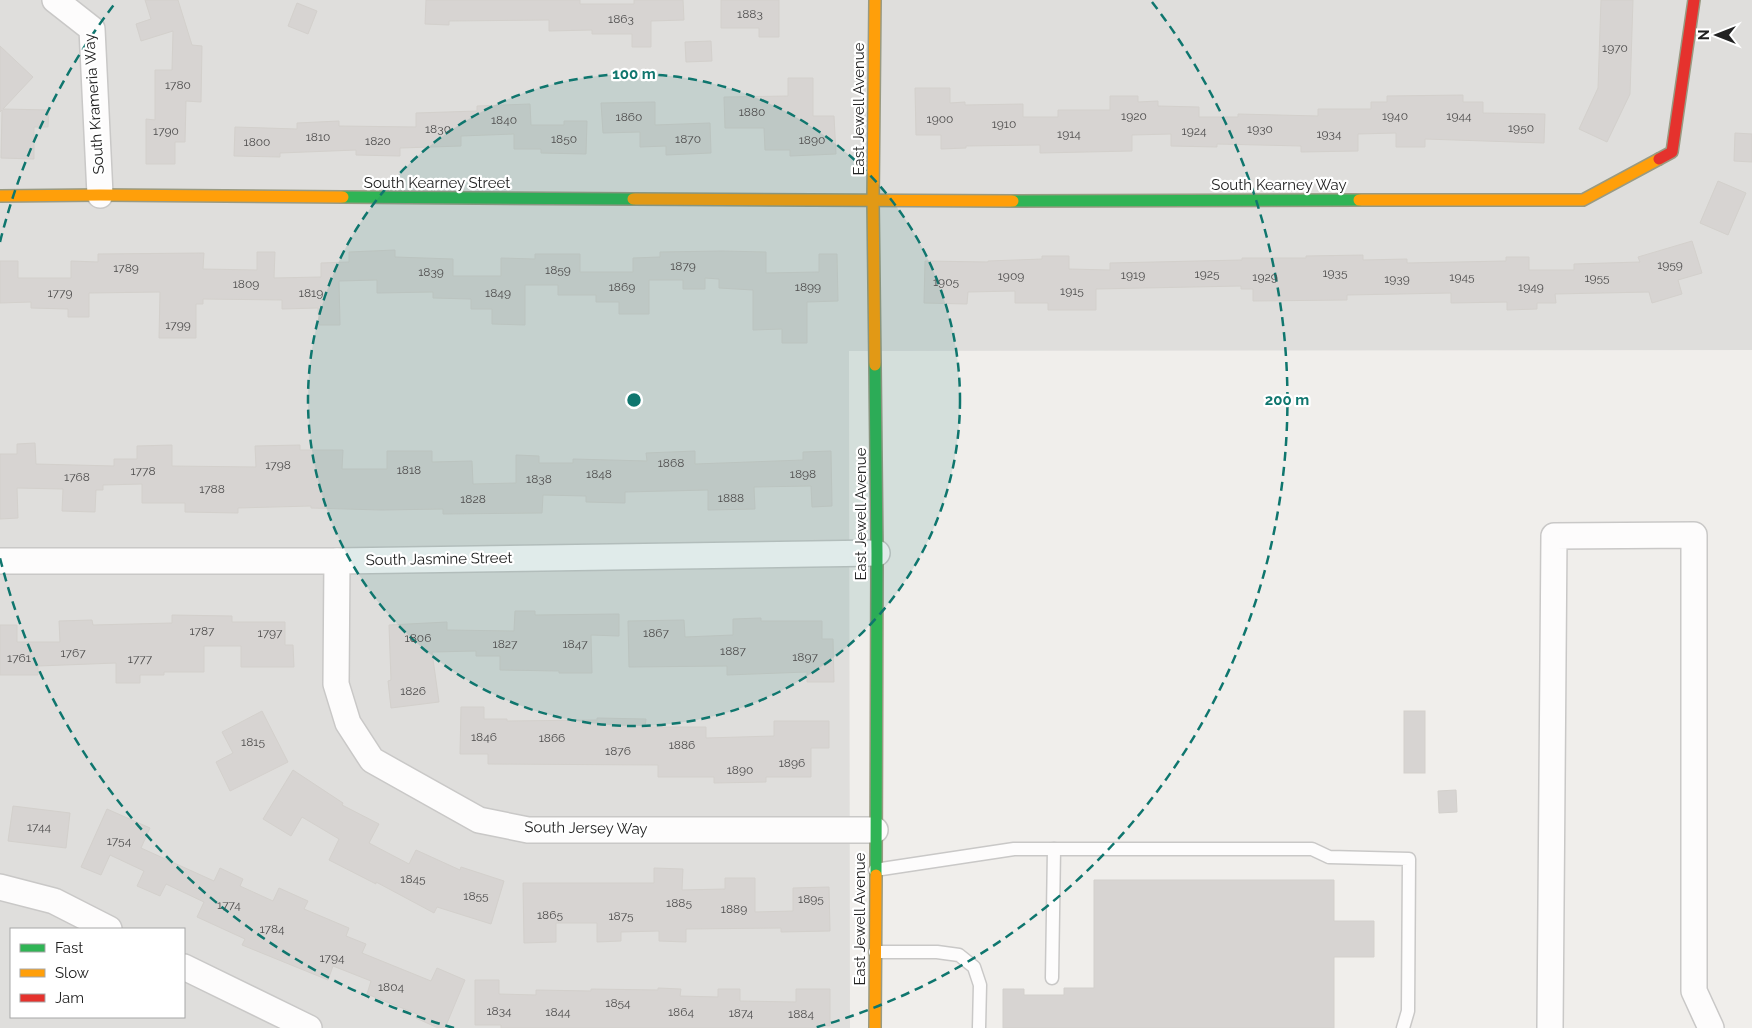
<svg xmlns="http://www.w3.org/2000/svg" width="1752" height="1028" font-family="Raleway,sans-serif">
  <rect width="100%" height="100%" fill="#f0eeeb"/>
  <path fill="#dfdedc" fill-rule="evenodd" d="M0,0H1752V350L849,351L850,1028H0ZM11,929H184V1017H11Z"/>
  <g fill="#d7d4d2" stroke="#d3d0cc">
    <path d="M145,0H178L192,45L202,46L201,102L186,101L185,142H175V164H146V119L155,120V70H172L173,31L141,41L136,24L151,19Z"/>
    <path d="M426,0H580V4H634V0H683L684,20L651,21V47H632V34H592V30L549,31V20L449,21V25L425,24Z"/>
    <path d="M721,0H779V37H759V28H721Z"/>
    <path d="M1601,0H1633L1630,94L1607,142L1579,129L1598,88Z"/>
    <path d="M297,3L317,11L308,34L288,26Z"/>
    <path d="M711,41L712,61L686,62L685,42Z"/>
    <path d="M0,46L33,77L3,109L49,110L48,127H34V159L1,158L2,110L0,112Z"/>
    <path d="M788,78H813V116H834L836,154L790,156V150H765L764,128H725L724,97L788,96Z"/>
    <path d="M915,88H950V103L965,102V105L1023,104V117H1058V110H1110V96H1138V102L1158,101V106L1199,107V117H1238V114L1318,116V109H1371V102H1387V96L1463,95V102H1483V113L1545,114L1544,143L1425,139V147H1396V133L1358,134V151L1301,152V146L1217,144V147L1171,146V134L1132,135V151L1040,153V145L966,146V148L941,149V135H916Z"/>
    <path d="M655,102V125L710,123L711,153L666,155V146L640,147V132L603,133L601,103Z"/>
    <path d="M530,104L531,125H564V121H587L586,154L541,153V149H514V134L461,136V146L400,148V156L356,155V150L280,153V157L234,156L235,127L297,129V123L339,121V126L416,127V113L477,111V106Z"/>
    <path d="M1735,133L1752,134V162L1734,161Z"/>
    <path d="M1718,181L1746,193L1728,235L1700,223Z"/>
    <path d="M1692,241L1702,273L1678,280L1682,294L1652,303L1649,292L1555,294L1556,303H1537V309L1507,310V302L1451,303V293L1347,295V300L1253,301V289H1241V286L1096,289V310H1048V303H1015V291L968,292L967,304L924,303L925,261L988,262V261L1042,259V256H1069V269L1110,270V263L1242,260V258H1306V256L1363,255V260L1407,259V263L1506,261V257H1529V270H1574V264L1640,262L1638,257Z"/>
    <path d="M395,250V257L453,259V276H501V258L535,259V254H580V272H633V258L660,257V252L722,251L766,252V273L819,272V254H837L838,301L807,302V343H782V329L753,330V290L719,288V279L705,278V289H683V280H649V314H619V302H596V295H558V285H525V325L492,324V309H471V299L433,298V292L377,293V280L339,281L340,325H319L318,308L282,309V300L203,299V304H196V338H159L160,292L89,293V317H68V309L31,308V302L0,303V261H18V278H71V261L98,262V254L204,253L203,269L257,270V252H275L274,278L321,277V263L349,262V252Z"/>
    <path d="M35,443L36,464L114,466V459H137V446L172,445V466L256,467L255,446L300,445V450H343L342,469H387V451H432V462L472,461L473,484L516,483V455L539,456V463H573V459L647,461L646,453L695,451V464L803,460V452L831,451L832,506L812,507L811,486L754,487L755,509L708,510V490L625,492V503L586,502V496L543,495L542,513L443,514V509L381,510L311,508V506L238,508V513L185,512V503H142V484L103,485V490H96L95,512L62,511L63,489L17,488L18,518L0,519V454H17V444Z"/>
    <path d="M515,611H535V615L619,614V636L591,635L592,673H559V671L500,670V656H476V651L432,652L439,702L391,708L388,681L391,680L389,625L447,622V630L514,631Z"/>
    <path d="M172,615L232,616V622H285V645H293L294,667H241V646H204V672H164V675H140V683H116V663L38,666V675H0V625H17V642H60L59,621L92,620L93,625L172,623Z"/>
    <path d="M761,618V621H822V639H833L834,682H807V672L727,675V666L629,667L628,621L684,620L685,637L733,635V619Z"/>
    <path d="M461,707H484V719H507V721L597,720V718L646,719L645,727H706V738L774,736V721H829V748H811V777H766V782L714,783V777H658V765L488,764V754H460Z"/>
    <path d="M262,711L288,762L230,791L216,762L233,753L222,732Z"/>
    <rect x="1404" y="711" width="21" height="62"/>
    <path d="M293,770L343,803L342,805L379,824L369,843L409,864L416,850L460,870L461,867L504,881L491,924L437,907L434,913L376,882V884L329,860L339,839L302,817L291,836L263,819Z"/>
    <path d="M1456,790L1457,812L1439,813L1438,791Z"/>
    <path d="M13,806L70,813L66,848L8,841Z"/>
    <path d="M107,809L150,828L141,848L214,881L220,868L243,879L240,886L273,901L279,888L308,901L304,909L349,928L346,936L366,944L362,953L431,981L437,968L465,980L445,1028H438L416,1018L417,1014L367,994L371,981L333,966L328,980L242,945L245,939L197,917L204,902L166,884L160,896L137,886L144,871L110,855L101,875L81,867Z"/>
    <path d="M654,868L683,869L682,890L725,889V878H755V912L793,911V888L829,887L830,931L781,932V928L686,929V942L659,941V931L621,932V941L597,942V923H556V942L524,943L523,883H654Z"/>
    <path d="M1094,880H1334V921H1374V957H1334V1028H1003V989H1024V995H1064V988H1094Z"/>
    <path d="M475,980H499V994L536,995V990L591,991V989L658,990V988L681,989L680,996L718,997V989H740V1001L796,1002V989H830V1026H822V1028H501V1025H475Z"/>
  </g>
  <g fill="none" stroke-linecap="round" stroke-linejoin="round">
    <defs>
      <g id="lane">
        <path d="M875,870L1014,849H1312L1329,857L1409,859L1408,1011L1403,1028"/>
        <path d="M875,952H937L959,955L974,967L980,985L979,1028"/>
        <path d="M1052,978L1054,849"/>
      </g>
      <g id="street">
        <path d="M55,0L92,29L100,195"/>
        <path d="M0,561H337L877,553"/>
        <path d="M337,561L336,684L348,723L372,760L479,820L528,830H875"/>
        <path d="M0,887L54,901L109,929"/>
        <path d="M184,967L309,1028"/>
        <path d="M1550,1028L1554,536L1694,535V991L1711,1028"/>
      </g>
      <g id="fast">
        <path d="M343,197L633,199"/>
        <path d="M1013,201L1359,200"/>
        <path d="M875,365L877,553L876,875"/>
      </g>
      <g id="slow">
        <path d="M0,196L100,195L343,197"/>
        <path d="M633,199L1013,201"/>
        <path d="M1359,200H1583L1659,159"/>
        <path d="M875,365L873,201L875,0"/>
        <path d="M875,1028L876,875"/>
      </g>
      <path id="jam" d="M1659,159L1672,152L1694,0"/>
    </defs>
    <use href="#lane" stroke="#c9c8c7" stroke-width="15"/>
    <use href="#street" stroke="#c9c8c7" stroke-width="28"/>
    <use href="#fast" stroke="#999a82" stroke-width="14"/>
    <use href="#slow" stroke="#999a82" stroke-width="14"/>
    <use href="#jam" stroke="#999a82" stroke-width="14"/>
    <use href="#lane" stroke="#fdfcfc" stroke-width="12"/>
    <use href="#street" stroke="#fdfcfc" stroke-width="25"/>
    <use href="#fast" stroke="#30b455" stroke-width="11"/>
    <use href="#slow" stroke="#ff9f0a" stroke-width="11"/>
    <use href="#jam" stroke="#e5322d" stroke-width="11"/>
  </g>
  <circle cx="634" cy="400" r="326" fill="#0f766e" fill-opacity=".12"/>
  <g fill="none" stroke="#0f766e" stroke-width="2.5" stroke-dasharray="9 6">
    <circle cx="634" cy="400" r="326"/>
    <path d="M454 1028A653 653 0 0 1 0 558M0 242A653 653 0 0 1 116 2M1152 2A653 653 0 0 1 814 1028"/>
  </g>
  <g text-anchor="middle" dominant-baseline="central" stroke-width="4.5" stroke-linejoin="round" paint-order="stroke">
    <g font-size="12" fill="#4f4e4e">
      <text x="750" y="14">1883</text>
      <text x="621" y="19">1863</text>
      <text x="1615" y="48">1970</text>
      <text x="178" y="85">1780</text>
      <text x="752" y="112">1880</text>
      <text x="1134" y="116">1920</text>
      <text x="1395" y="116">1940</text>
      <text x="1459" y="116">1944</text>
      <text x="629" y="117">1860</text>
      <text x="940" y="119">1900</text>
      <text x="504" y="120">1840</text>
      <text x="1004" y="124">1910</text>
      <text x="1521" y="128">1950</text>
      <text x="438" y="129">1830</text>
      <text x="1260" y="129">1930</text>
      <text x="166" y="131">1790</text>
      <text x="1194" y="131">1924</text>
      <text x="1069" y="134">1914</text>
      <text x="1329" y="134">1934</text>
      <text x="318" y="137">1810</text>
      <text x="564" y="139">1850</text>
      <text x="688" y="139">1870</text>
      <text x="812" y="140">1890</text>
      <text x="378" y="141">1820</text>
      <text x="257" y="142">1800</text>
      <text x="1670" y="265">1959</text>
      <text x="683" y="266">1879</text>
      <text x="126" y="268">1789</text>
      <text x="558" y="270">1859</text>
      <text x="431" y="272">1839</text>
      <text x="1335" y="273">1935</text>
      <text x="1207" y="274">1925</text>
      <text x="1133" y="275">1919</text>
      <text x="1011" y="276">1909</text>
      <text x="1265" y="277">1929</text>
      <text x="1462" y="277">1945</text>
      <text x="1597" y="278">1955</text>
      <text x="1397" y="279">1939</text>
      <text x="946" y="282">1905</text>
      <text x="246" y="284">1809</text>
      <text x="622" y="287">1869</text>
      <text x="808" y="287">1899</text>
      <text x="1531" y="287">1949</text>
      <text x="1072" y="291">1915</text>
      <text x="60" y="293">1779</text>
      <text x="311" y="293">1819</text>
      <text x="498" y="293">1849</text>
      <text x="178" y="325">1799</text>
      <text x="671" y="463">1868</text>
      <text x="278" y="465">1798</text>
      <text x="409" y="470">1818</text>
      <text x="143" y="471">1778</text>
      <text x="599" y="474">1848</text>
      <text x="803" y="474">1898</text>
      <text x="77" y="477">1768</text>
      <text x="539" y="479">1838</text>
      <text x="212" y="489">1788</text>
      <text x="731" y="498">1888</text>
      <text x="473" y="499">1828</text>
      <text x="202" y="631">1787</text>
      <text x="270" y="633">1797</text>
      <text x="656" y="633">1867</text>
      <text x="418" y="638">1806</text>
      <text x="505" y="644">1827</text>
      <text x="575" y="644">1847</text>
      <text x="733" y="651">1887</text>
      <text x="73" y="653">1767</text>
      <text x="805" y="657">1897</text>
      <text x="19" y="658">1761</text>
      <text x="140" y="659">1777</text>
      <text x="413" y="691">1826</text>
      <text x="484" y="737">1846</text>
      <text x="552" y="738">1866</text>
      <text x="253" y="742">1815</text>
      <text x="682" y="745">1886</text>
      <text x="618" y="751">1876</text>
      <text x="792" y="763">1896</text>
      <text x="740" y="770">1890</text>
      <text x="39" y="827">1744</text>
      <text x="119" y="841">1754</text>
      <text x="413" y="879">1845</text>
      <text x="476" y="896">1855</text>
      <text x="811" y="899">1895</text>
      <text x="679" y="903">1885</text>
      <text x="229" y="905">1774</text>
      <text x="734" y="909">1889</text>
      <text x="550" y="915">1865</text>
      <text x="621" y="916">1875</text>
      <text x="272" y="929">1784</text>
      <text x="332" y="958">1794</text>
      <text x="391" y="987">1804</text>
      <text x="618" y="1003">1854</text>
      <text x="499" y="1011">1834</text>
      <text x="558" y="1012">1844</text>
      <text x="681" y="1012">1864</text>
      <text x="741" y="1013">1874</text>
      <text x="801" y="1014">1884</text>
    </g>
    <g font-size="15" fill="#222" stroke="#fff">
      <text transform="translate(94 104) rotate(-94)">South Krameria Way</text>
      <text transform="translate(859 109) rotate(-90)">East Jewell Avenue</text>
      <text x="437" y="183">South Kearney Street</text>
      <text x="1279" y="185">South Kearney Way</text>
      <text transform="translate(861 514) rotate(-90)">East Jewell Avenue</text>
      <text transform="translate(439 559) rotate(-1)">South Jasmine Street</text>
      <text transform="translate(586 828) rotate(1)">South Jersey Way</text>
      <text transform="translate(860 919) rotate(-90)">East Jewell Avenue</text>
    </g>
  </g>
  <circle cx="634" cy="400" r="8" fill="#0f766e" stroke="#fff" stroke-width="2.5"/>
  <g font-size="15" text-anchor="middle" font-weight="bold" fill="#0f766e" stroke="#fff" stroke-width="4.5" stroke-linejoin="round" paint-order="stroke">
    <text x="634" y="79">100 m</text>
    <text x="1287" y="405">200 m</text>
  </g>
  <rect x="10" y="928" width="175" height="90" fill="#ffffff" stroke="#a7a7a7"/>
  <rect x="20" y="944" width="25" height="8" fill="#30b455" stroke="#a7a7a7"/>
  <text x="55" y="953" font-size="15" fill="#222222">Fast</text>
  <rect x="20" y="969" width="25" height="8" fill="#ff9f0a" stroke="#a7a7a7"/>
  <text x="55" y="978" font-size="15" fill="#222222">Slow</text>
  <rect x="20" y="994" width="25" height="8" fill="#e5322d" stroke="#a7a7a7"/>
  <text x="55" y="1003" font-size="15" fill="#222222">Jam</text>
  <g transform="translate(1717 35) rotate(270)" stroke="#ffffff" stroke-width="4" paint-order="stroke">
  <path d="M0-4L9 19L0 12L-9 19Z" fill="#222222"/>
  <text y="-8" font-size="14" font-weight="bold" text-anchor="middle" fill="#222222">N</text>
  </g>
</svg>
